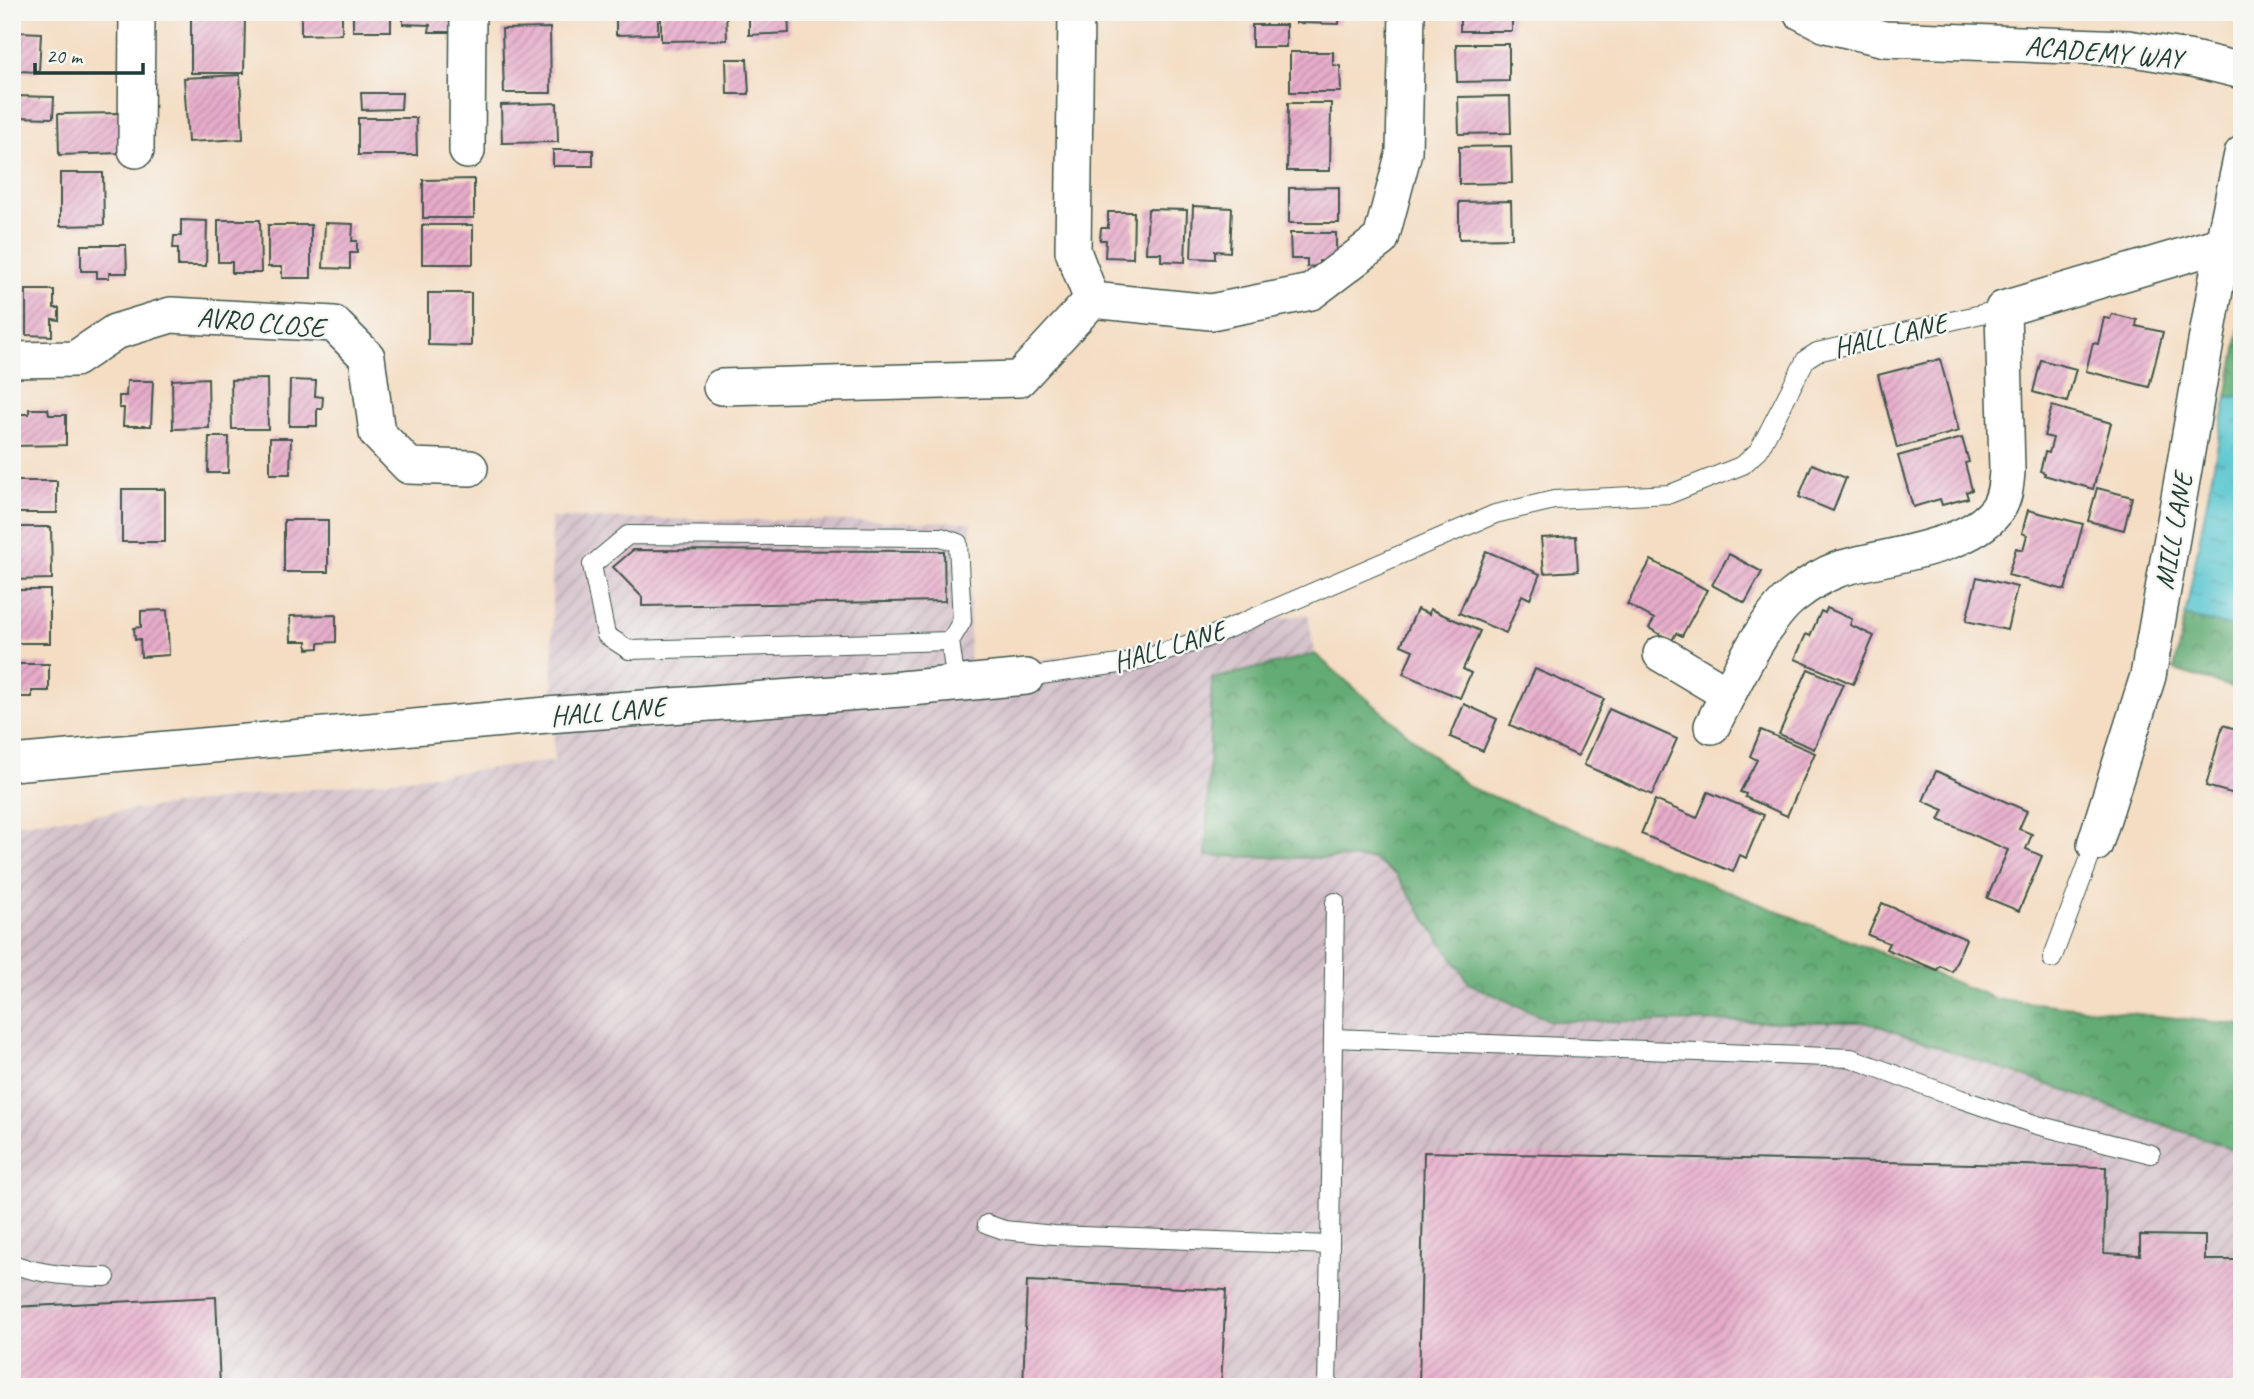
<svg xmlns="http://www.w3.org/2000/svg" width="2254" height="1399" font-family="Caveat,sans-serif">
  <defs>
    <pattern id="industrial-furrows" width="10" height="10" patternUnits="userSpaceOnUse" patternTransform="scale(1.75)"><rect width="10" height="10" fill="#d2bdc7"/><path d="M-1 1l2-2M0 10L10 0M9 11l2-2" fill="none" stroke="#aa9ba2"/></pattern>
    <pattern id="forest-crowns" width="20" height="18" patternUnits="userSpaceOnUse" patternTransform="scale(1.75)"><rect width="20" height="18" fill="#64ac74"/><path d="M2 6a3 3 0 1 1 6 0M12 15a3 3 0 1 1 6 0" fill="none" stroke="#528d60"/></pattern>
    <pattern id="water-ripples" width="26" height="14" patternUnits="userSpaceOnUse" patternTransform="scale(1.75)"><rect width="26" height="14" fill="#59c6cf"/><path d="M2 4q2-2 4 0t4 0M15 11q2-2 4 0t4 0" fill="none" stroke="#49a2a9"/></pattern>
    <pattern id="building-hatch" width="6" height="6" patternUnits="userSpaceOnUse" patternTransform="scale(1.75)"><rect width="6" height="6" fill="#e7acca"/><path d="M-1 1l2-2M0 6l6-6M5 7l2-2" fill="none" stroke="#bb8da5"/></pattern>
  </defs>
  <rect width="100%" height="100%" fill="#f6f6f2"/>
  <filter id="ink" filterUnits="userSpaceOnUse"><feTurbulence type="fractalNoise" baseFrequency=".0143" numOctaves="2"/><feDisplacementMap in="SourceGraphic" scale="14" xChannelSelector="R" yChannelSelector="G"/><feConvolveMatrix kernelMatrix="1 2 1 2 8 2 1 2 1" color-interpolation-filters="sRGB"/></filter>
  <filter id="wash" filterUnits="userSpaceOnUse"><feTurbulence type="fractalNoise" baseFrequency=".00686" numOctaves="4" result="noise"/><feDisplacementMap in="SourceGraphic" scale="28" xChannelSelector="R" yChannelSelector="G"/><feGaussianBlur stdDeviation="1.57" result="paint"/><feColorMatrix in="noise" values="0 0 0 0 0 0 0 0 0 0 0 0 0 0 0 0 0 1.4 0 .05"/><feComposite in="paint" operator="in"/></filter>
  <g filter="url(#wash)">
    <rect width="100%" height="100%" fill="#f4ddc3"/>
    <path fill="url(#industrial-furrows)" d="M551,518L971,522L969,672L1308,614L1315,654L1212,679L1207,856L1372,859L1396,875L1470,984L1551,1021L1867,1022L2242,1152V1387H12V824L554,761Z"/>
    <g fill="url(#forest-crowns)" stroke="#427454" stroke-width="2">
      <path d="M2242,318V396L2227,397Z"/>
      <path d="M2185,616L2242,629V690L2174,670Z"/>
      <path d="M1315,654L1469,787L1996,999L2242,1025V1152L1867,1022L1551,1021L1470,984L1396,875L1372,859L1206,856L1212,679Z"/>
    </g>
    <path fill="url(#water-ripples)" stroke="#3c8282" stroke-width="2" d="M2242,396V629L2185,616L2227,397Z"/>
    <g id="blocks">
      <g fill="url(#building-hatch)">
        <path d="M301,12H342V34L301,35Z"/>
        <rect x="353" y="12" width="38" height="19"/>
        <path d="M403,12H461V32H429L430,25L403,24Z"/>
        <path d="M616,12H658V34L616,35Z"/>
        <path d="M661,12H726L727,40L661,41Z"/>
        <path d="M749,12H788L789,33L749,35Z"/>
        <path d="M1296,12H1340L1339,24L1296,23Z"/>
        <rect x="1460" y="12" width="52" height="19"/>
        <path d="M245,16L244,73H191V18Z"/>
        <rect x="1252" y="25" width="34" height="22"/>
        <path d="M550,28L551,93H504L502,29Z"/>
        <path d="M20,32L41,33L39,72L18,71Z"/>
        <path d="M1456,44H1509V81L1457,82Z"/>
        <path d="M1290,52H1333V65L1340,66L1341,92H1290Z"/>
        <path d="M726,59H747L749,94H727Z"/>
        <path d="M240,75L243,139L188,142L184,78Z"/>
        <path d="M361,93H402L401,109L362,110Z"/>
        <path d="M14,96L54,97L53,118L14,117Z"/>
        <path d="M1510,96L1511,133L1459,134L1458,97Z"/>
        <path d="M557,103L558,142L502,143L501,105Z"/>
        <path d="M1288,103H1331L1330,171H1287Z"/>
        <path d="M119,113L120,153L59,155L58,114Z"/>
        <path d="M358,118H416L417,155H358Z"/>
        <path d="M1511,146L1512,183L1459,184V147Z"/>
        <rect x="553" y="150" width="40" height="16"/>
        <path d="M60,173H103L104,225L60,226Z"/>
        <path d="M474,179V218H423V180Z"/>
        <path d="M1339,187V223H1289V188Z"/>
        <path d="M1511,201L1512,238L1459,239V202Z"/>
        <path d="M1193,206L1232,208L1230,252L1215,251V259L1191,258Z"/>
        <path d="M1148,209L1187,210L1185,262L1161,261V253H1146Z"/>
        <path d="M1108,212H1134L1133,258L1105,257L1106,240H1100L1101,228H1108Z"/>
        <path d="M181,220L207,221L206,266H178V248H173L174,236H181Z"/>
        <path d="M218,220H260L261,273H232V262H218Z"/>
        <path d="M325,223L353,224L352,241H357V253H350V269L323,268Z"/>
        <path d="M268,225H311V278H282V267H268Z"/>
        <rect x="422" y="225" width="51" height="39"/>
        <path d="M1290,233H1336V261H1319V266L1307,267V259H1291Z"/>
        <path d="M81,245H126L127,273H109V278H97V271H81Z"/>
        <path d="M26,290H54V308H59V320L52,319V336L26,335Z"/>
        <path d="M428,293H471V346L428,345Z"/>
        <path d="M2112,314L2137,320L2136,326L2163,332L2149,387L2086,371L2093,343L2098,344L2104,318L2110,319Z"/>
        <path d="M1940,359L1959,431L1897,448L1878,375Z"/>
        <path d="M2041,360L2076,369L2067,402L2033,392Z"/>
        <path d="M208,378L209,428L173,429L172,380Z"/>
        <path d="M267,379L268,429H232L231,380Z"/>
        <path d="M290,380L316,381L315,396L323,397L322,409H317V426H289Z"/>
        <path d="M127,381H153L151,426H123L124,408H119V396H126Z"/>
        <path d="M2052,406L2111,423L2093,489L2044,475L2045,473L2040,471L2045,452L2049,453L2053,438L2044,436Z"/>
        <path d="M29,409H48L49,415H66V445L12,446V414H29Z"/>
        <path d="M209,437H229L228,473H208Z"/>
        <path d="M270,438H291L290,474H270Z"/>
        <path d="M1962,438L1969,462L1965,463L1972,490L1966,492L1968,498L1942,505L1940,499L1913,507L1898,456Z"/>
        <path d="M1812,464L1846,478L1833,511L1799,497Z"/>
        <rect x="13" y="481" width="44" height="32"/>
        <path d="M2097,488L2132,497L2124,530L2088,521Z"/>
        <rect x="122" y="489" width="43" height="53"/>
        <path d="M2028,510L2083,524L2065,590L2008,575L2016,548L2023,550L2027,535L2022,533Z"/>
        <rect x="284" y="520" width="44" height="52"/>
        <path d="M12,527H51L52,579L12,580Z"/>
        <path d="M1576,536L1578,571L1544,573L1541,538Z"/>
        <path d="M633,550L944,551L945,601L642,606V597L613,567Z"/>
        <path d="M1486,551L1540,574L1530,599L1522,595L1506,633L1459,613Z"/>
        <path d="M1729,554L1762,572L1745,603L1712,585Z"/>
        <path d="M1651,560L1707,590L1682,636L1676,633L1672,641L1649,628L1654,619L1627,604Z"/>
        <path d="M1977,577L2017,587L2007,630L1966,621Z"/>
        <rect x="12" y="590" width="38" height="53"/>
        <path d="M1827,608L1852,619L1850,625L1874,636L1853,684L1795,659L1806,634L1810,636L1821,611L1825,613Z"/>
        <path d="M1417,609L1429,614L1430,609L1480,631L1463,669L1471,673L1460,698L1403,674L1413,650L1401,645Z"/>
        <path d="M167,610L169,655L141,657L140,639L135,640L134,628L141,627V611Z"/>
        <path d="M336,615V642L319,643V648L307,649V641H291L290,616Z"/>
        <path d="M12,664H49V691H32V697H20L19,689H12Z"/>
        <path d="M1535,669L1604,699L1578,756L1510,725Z"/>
        <path d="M1808,669L1843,684L1814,749L1779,734Z"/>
        <path d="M1464,704L1497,719L1483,751L1450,737Z"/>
        <path d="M1609,709L1677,739L1652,795L1584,765Z"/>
        <path d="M2223,725L2242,731V796L2206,786Z"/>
        <path d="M1761,730L1815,753L1787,816L1745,797L1746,794L1740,792L1757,760L1750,756Z"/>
        <path d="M1936,771L2027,811L2019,829L2032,834L2026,849L2042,856L2019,911L1987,898L2008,850L1939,820L1944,810L1923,801Z"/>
        <path d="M1708,792L1764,815L1746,858L1740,855L1733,872L1641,834L1655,800L1697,818Z"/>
        <path d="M1882,903L1966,939L1952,972L1940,966L1937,970L1886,949L1889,943L1868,935Z"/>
        <path d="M1424,1152L2106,1167L2104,1253L2140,1255V1235L2205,1236V1260H2242V1387H1419Z"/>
        <path d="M1027,1281L1226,1290L1221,1387H1023Z"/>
        <path d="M216,1297L220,1387H12V1307Z"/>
      </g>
    </g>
  </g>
  <g filter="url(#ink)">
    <use href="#blocks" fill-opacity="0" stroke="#3f5549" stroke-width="2"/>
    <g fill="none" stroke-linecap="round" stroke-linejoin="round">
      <defs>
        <g id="service">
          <path d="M950,641L962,621L958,543L941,537L628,535L592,565L606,635L629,650L950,641L956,684"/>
          <path d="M1026,677L1134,662L1204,639L1495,514L1554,500L1670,494L1743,465L1759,450L1806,359L1817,352L2003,309"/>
          <path d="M2052,959L2095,844"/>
          <path d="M1334,1038L1851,1058L1961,1099L2037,1125L2151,1154"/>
          <path d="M987,1224L1004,1230L1054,1235L1330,1245L1327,1387"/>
          <path d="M1330,1245L1335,902"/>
          <path d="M12,1264C44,1275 73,1277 106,1277"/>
        </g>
        <g id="minor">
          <path d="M1076,12L1073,251L1092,300L1211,312L1311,292L1381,239L1404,152L1407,12"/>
          <path d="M1801,12L1826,25L1885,39L2128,48L2193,59L2242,71"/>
          <path d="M136,150L137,12"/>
          <path d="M467,151L468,12"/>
          <path d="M12,360L75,359L115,332L171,315L334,324L367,357L377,433L409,466L470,468"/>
          <path d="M721,387L1019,379L1092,300"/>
          <path d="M1661,654L1728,694"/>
          <path d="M1712,726C1730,691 1763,619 1793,596C1807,585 1822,575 1839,569C1885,555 1967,549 1996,511C2005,500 2006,484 2007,471L2003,309L2223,244"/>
          <path d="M12,763L547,715L901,689L1026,677"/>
          <path d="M2095,844L2148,676L2223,244L2242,154"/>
        </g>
      </defs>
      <use href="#service" stroke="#3f5549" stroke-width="20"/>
      <use href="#minor" stroke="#3f5549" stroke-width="38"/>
      <use href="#service" stroke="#fff" stroke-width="18"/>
      <use href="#minor" stroke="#fff" stroke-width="35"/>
    </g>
  </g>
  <g text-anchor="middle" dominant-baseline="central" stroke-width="5" stroke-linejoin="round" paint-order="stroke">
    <g font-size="28" fill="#1f3d34" stroke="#f6f6f2">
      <text transform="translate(2104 52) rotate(5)">ACADEMY WAY</text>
      <text transform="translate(261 322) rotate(5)">AVRO CLOSE</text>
      <text transform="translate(1890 335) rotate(-13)">HALL LANE</text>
      <text transform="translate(2173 531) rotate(-80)">MILL LANE</text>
      <text transform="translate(1169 646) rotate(-17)">HALL LANE</text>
      <text transform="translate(608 711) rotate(-5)">HALL LANE</text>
    </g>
  </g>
  <rect width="2254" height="1399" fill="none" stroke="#f6f6f2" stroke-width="42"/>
  <path d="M35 63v10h108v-10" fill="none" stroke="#1f3d34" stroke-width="3.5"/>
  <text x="46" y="63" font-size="21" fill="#1f3d34" stroke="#f6f6f2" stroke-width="5" paint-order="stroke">20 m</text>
</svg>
